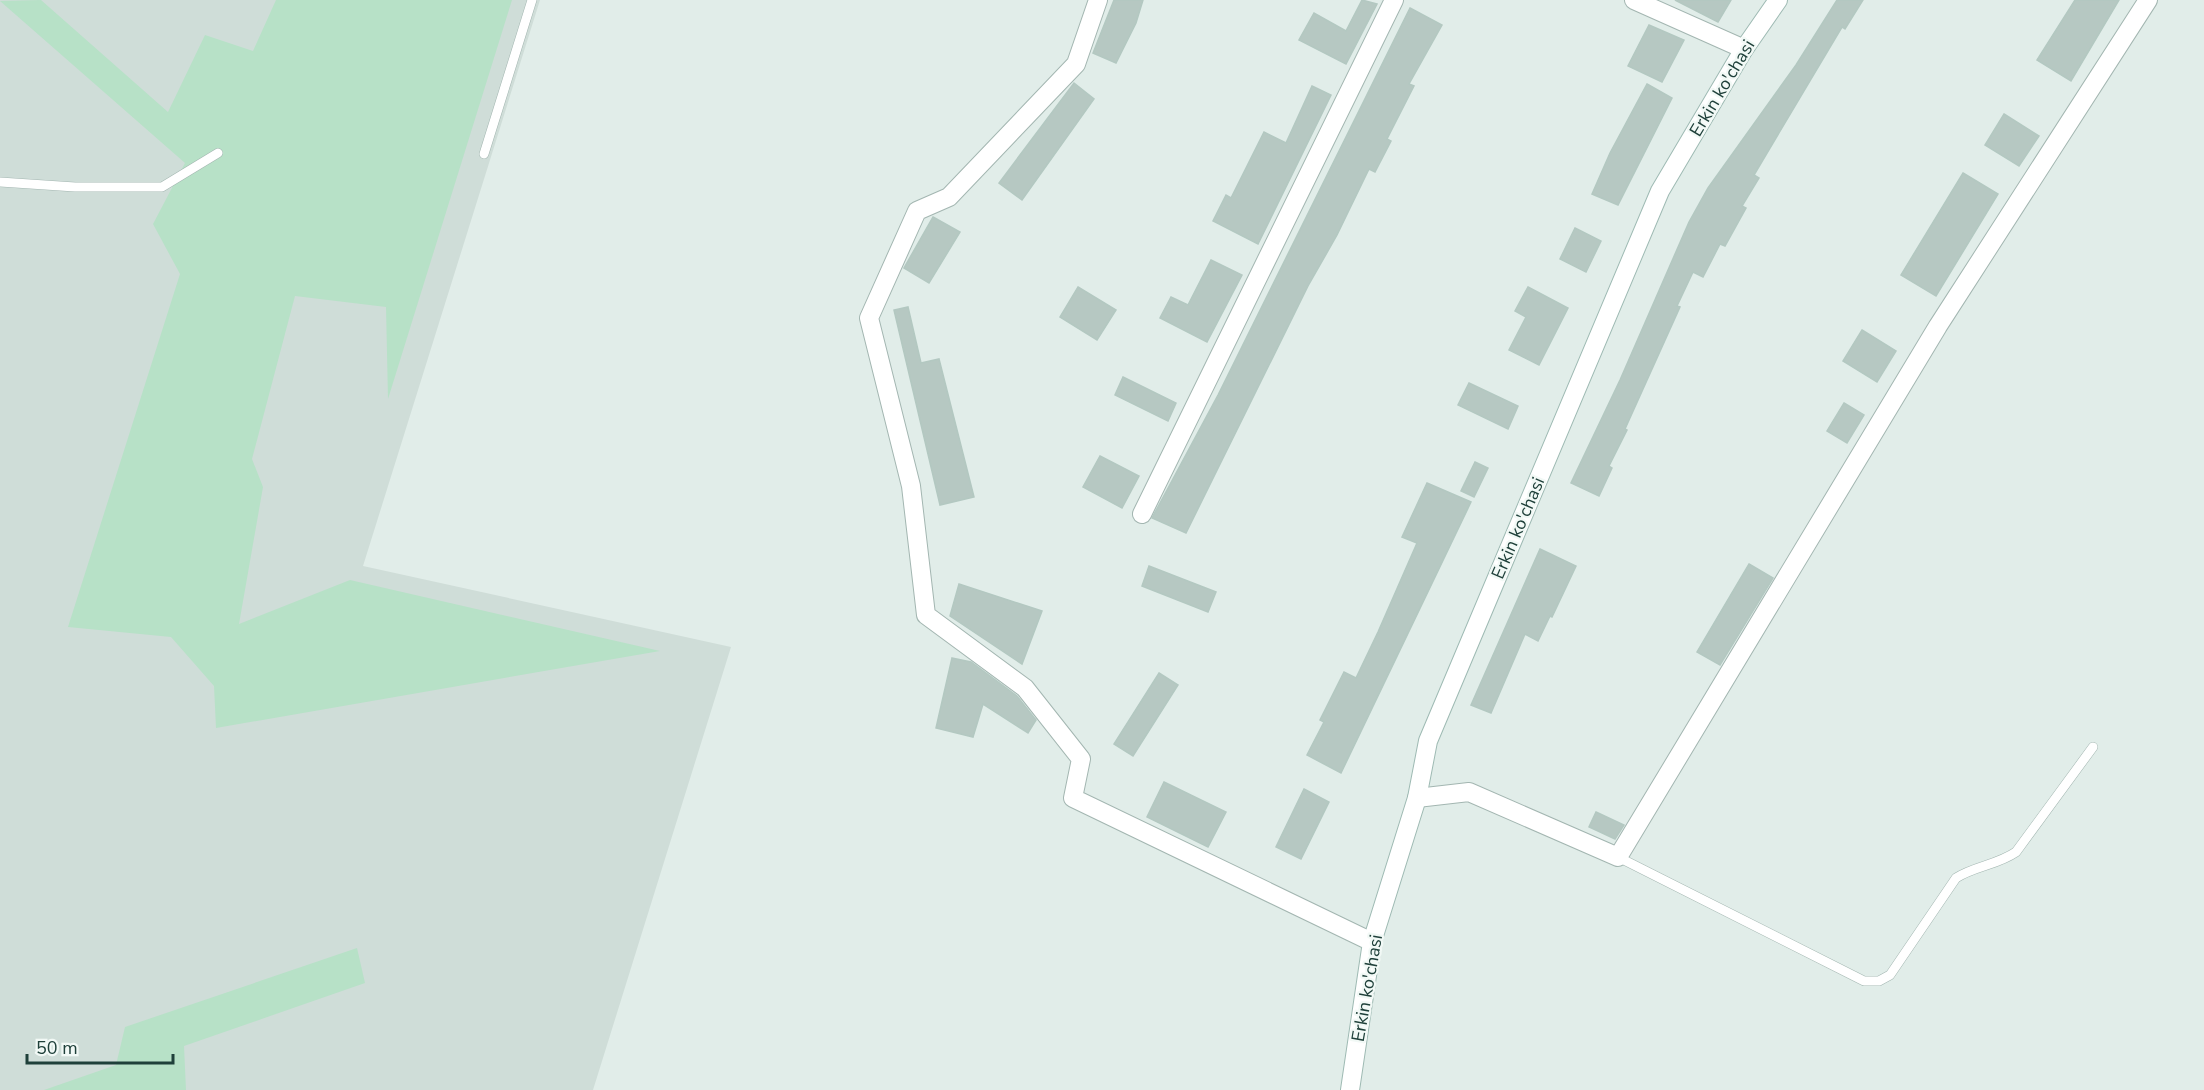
<svg xmlns="http://www.w3.org/2000/svg" width="2204" height="1090" font-family="'Nunito Sans',sans-serif">
  <rect width="100%" height="100%" fill="#e1ede9"/>
  <path fill="#cfddd8" d="M0,0H540L363,566L731,647L593,1090H0Z"/>
  <g fill="#b7e1c7">
    <path d="M41,0L168,112L205,35L253,51L276,0H512L388,399L386,307L295,296L252,459L263,487L239,624L350,580L660,651L216,728L214,686L171,637L68,627L180,274L153,224L185,163L0,1Z"/>
    <path d="M357,948L365,983L184,1046L186,1090H44L116,1065L125,1027Z"/>
  </g>
  <g fill="#b6c8c2" stroke="#b3c8c1" stroke-width="1.5">
    <path d="M1114,0H1143L1136,23L1116,63L1093,53Z"/>
    <path d="M1362,0L1377,4L1346,64L1299,40L1314,13L1346,31Z"/>
    <path d="M1675,0H1731L1718,22Z"/>
    <path d="M1837,0H1863L1845,29L1842,27L1754,175L1759,178L1742,206L1746,208L1725,246L1720,244L1703,277L1693,272L1677,306L1680,307L1625,429L1627,430L1609,466L1612,468L1599,496L1571,483L1620,380L1689,222L1708,188L1796,65Z"/>
    <path d="M2075,0H2119L2071,81L2037,60Z"/>
    <path d="M1410,8L1442,25L1409,84L1414,86L1387,139L1391,141L1375,172L1369,169L1337,235L1308,286L1186,533L1152,518L1218,395Z"/>
    <path d="M1649,25L1684,40L1662,82L1628,66Z"/>
    <path d="M1074,83L1094,99L1022,200L999,183Z"/>
    <path d="M1647,84L1672,98L1618,205L1592,194L1610,153Z"/>
    <path d="M1312,86L1331,95L1258,244L1213,221L1226,195L1231,198L1264,132L1286,143Z"/>
    <path d="M2004,114L2039,136L2019,166L1985,145Z"/>
    <path d="M1963,173L1998,194L1936,296L1901,275Z"/>
    <path d="M933,217L960,232L929,283L904,268Z"/>
    <path d="M1575,228L1601,241L1586,272L1560,259Z"/>
    <path d="M1211,260L1242,275L1207,342L1160,318L1171,297L1188,305Z"/>
    <path d="M1078,287L1116,310L1097,340L1060,317Z"/>
    <path d="M1528,287L1568,308L1539,365L1509,350L1526,317L1515,311Z"/>
    <path d="M908,307L921,363L939,359L974,497L940,505L894,310Z"/>
    <path d="M1862,330L1896,351L1877,382L1843,361Z"/>
    <path d="M1123,377L1176,403L1168,421L1115,395Z"/>
    <path d="M1469,383L1518,406L1508,429L1458,405Z"/>
    <path d="M1844,403L1864,415L1847,443L1827,431Z"/>
    <path d="M1100,456L1139,476L1122,508L1083,487Z"/>
    <path d="M1475,462L1488,468L1474,497L1461,491Z"/>
    <path d="M1427,483L1471,502L1341,773L1307,755L1324,722L1320,720L1344,672L1356,678L1378,632L1417,543L1402,537Z"/>
    <path d="M1540,549L1576,566L1552,617L1550,616L1538,641L1525,634L1491,713L1471,705Z"/>
    <path d="M1749,564L1773,578L1720,665L1697,652Z"/>
    <path d="M1149,566L1216,592L1208,612L1142,586Z"/>
    <path d="M959,584L1042,611L1022,664L950,616Z"/>
    <path d="M952,658L971,662L1017,696L1036,720L1028,733L983,704L973,737L936,728Z"/>
    <path d="M1159,673L1178,685L1133,756L1114,744Z"/>
    <path d="M1164,782L1226,812L1208,847L1147,817Z"/>
    <path d="M1304,789L1329,802L1301,859L1276,847Z"/>
    <path d="M1596,812L1624,825L1615,839L1589,827Z"/>
  </g>
  <g fill="none" stroke-linecap="round" stroke-linejoin="round">
    <defs>
      <g id="lane">
        <path d="M484,154L532,0"/>
        <path d="M0,182L75,187H162L218,153"/>
        <path d="M1618,857L1864,981H1879L1890,975L1956,878C1975,866 1997,865 2016,852L2093,747"/>
      </g>
      <g id="street">
        <path d="M1098,0L1076,64L949,197L917,211L869,318L911,486L926,615L1025,688L1081,759L1073,798L1372,942"/>
        <path d="M1634,0L1744,49"/>
        <path d="M1142,514L1394,0"/>
        <path d="M1417,798L1469,792L1618,857L1938,326L2148,0"/>
      </g>
      <path id="secondary" d="M1350,1090L1372,942L1417,798L1428,741L1660,191L1744,49L1778,0"/>
    </defs>
    <use href="#lane" stroke="#a3b6b1" stroke-width="10"/>
    <use href="#street" stroke="#a3b6b1" stroke-width="20"/>
    <use href="#secondary" stroke="#9ebab3" stroke-width="20"/>
    <use href="#lane" stroke="#fff" stroke-width="9"/>
    <use href="#street" stroke="#fff" stroke-width="18"/>
    <use href="#secondary" stroke="#fff" stroke-width="18"/>
  </g>
  <g text-anchor="middle" dominant-baseline="central" stroke-width="4.5" stroke-linejoin="round" paint-order="stroke">
    <g font-size="18" fill="#1f403a" stroke="#f2f9f6">
      <text transform="translate(1722 88) rotate(-59)">Erkin ko'chasi</text>
      <text transform="translate(1518 528) rotate(-67)">Erkin ko'chasi</text>
      <text transform="translate(1367 988) rotate(-80)">Erkin ko'chasi</text>
    </g>
  </g>
  <path d="M27 1054v9h146v-9" fill="none" stroke="#1f403a" stroke-width="3"/>
  <text x="36" y="1054" font-size="18" fill="#1f403a" stroke="#f2f9f6" stroke-width="4.5" paint-order="stroke">50 m</text>
</svg>
